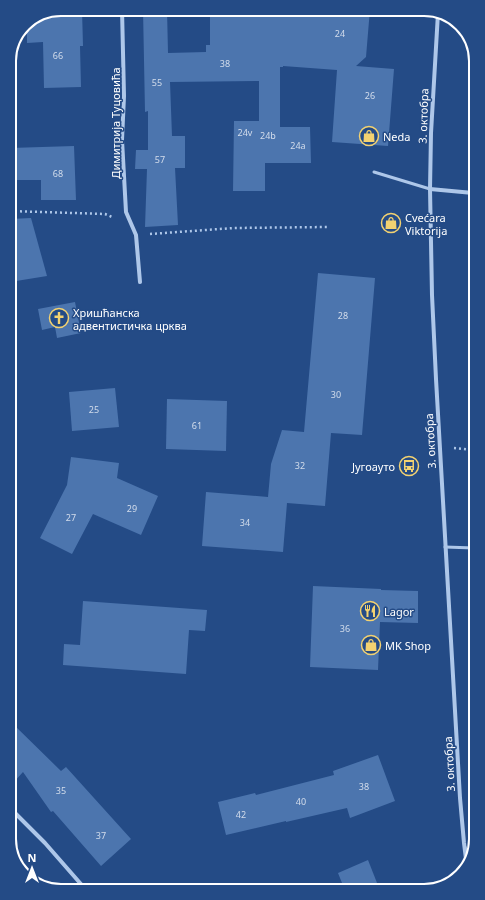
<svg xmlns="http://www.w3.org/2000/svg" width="485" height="900" font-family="'Noto Sans',sans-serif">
  <rect width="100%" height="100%" fill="#244b86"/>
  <g fill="#4c75ae">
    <path d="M61,9H82L83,46H80L81,87L44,88L43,42L27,43V23Z"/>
    <path d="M143,9H167L168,53L206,52V45H210V9H370L366,57L356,66L394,69L388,146L332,142L337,70L283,66V67H280V127H310L311,163H265V191H233L234,121H259V81L170,82L172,136H185V168H175L178,225L145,227L147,169H135L136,150H148V111L145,112Z"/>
    <path d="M74,146L76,200H41V180H10V148Z"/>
    <path d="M31,218L47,276L10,282V219Z"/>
    <path d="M318,273L375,278L362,435L331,433L325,506L287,503L283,552L202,546L206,492L268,497L271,464L282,430L304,432Z"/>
    <path d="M75,302L81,333L57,338L55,327L42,330L38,309Z"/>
    <path d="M115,388L119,427L72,431L69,392Z"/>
    <path d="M167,399L227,401L226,451L166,449Z"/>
    <path d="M71,457L119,463L117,478L158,496L141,535L93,514L72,554L40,538L67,485Z"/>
    <path d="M313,586L381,589V590L418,591V623L380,622L378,670L310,667Z"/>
    <path d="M83,601L207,610L205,631L189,630L186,674L63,665L64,644L80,645Z"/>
    <path d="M12,723L61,771L66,767L131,839L101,866L53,811L51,812L23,772L13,783Z"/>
    <path d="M378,755L395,801L350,818L347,808L286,822V821L226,835L218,802L255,793L256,795L334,775L333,771Z"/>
    <path d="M368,860L379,888H344L338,873Z"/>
  </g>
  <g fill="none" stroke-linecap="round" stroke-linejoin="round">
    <g stroke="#aec7e9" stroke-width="2.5" stroke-dasharray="2 3" stroke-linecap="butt">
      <path d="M10,211L105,214L112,217"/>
      <path d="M150,234L234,228L328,227"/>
      <path d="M454,448L474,450"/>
    </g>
    <g stroke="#aec7e9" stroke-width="3">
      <path d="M374,172L430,189"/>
      <path d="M445,547L474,548"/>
      <path d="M465,847L470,859"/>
    </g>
    <g stroke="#aec7e9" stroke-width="4">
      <path d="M122,9L124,96L122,140L126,212L136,235L140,282"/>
      <path d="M438,13L431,133L430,189L432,295L436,379L460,798L464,843L467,867"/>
      <path d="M430,189L473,193"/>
      <path d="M10,324L12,334L11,368"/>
      <path d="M13,811L45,843L87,891"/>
    </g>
  </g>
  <defs>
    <symbol id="shop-ring" viewBox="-11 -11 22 22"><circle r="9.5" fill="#244b86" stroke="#f3d271" stroke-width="1.5"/><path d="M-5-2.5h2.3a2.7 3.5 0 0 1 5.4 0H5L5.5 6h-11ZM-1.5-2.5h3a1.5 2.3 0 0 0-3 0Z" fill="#f3d271"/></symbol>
    <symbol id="church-ring" viewBox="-11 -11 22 22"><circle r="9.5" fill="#244b86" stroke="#f3d271" stroke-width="1.5"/><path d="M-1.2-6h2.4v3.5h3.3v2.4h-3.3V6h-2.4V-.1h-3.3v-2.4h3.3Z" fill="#f3d271"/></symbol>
    <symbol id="bus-ring" viewBox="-11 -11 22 22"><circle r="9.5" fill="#244b86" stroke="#f3d271" stroke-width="1.5"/><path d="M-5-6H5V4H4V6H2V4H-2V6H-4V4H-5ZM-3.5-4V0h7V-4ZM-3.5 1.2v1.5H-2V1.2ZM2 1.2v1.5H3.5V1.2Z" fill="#f3d271"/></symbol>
    <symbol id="restaurant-ring" viewBox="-11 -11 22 22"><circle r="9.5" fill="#244b86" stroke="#f3d271" stroke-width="1.5"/><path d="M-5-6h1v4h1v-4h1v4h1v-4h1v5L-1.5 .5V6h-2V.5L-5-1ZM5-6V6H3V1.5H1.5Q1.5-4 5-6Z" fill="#f3d271"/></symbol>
  </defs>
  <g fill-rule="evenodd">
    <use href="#shop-ring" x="358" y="125" width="22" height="22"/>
    <use href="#shop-ring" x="380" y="212" width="22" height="22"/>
    <use href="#church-ring" x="48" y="307" width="22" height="22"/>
    <use href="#bus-ring" x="398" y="455" width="22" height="22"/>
    <use href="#restaurant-ring" x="359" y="600" width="22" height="22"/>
    <use href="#shop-ring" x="360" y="634" width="22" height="22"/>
  </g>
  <g text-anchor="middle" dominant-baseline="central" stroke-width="3" stroke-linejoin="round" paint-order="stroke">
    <g font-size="9" fill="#d2dceb">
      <text x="340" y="33">24</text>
      <text x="58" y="55">66</text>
      <text x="225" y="63">38</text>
      <text x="157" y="82">55</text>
      <text x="370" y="95">26</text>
      <text x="245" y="132">24v</text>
      <text x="268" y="135">24b</text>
      <text x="298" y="145">24a</text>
      <text x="160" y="159">57</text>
      <text x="58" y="173">68</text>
      <text x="343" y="315">28</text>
      <text x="336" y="394">30</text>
      <text x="94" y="409">25</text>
      <text x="197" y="425">61</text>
      <text x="300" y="465">32</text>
      <text x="132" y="508">29</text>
      <text x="71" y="517">27</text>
      <text x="245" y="522">34</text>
      <text x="345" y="628">36</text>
      <text x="364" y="786">38</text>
      <text x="61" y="790">35</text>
      <text x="301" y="801">40</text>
      <text x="241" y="814">42</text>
      <text x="101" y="835">37</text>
    </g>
    <g font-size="11" fill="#fff" stroke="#244b86">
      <text transform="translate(423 116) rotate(-88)">3. октобра</text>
      <text transform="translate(115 123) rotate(-90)">Димитрија Туцовића</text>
      <text transform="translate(430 441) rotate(-93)">3. октобра</text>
      <text transform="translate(449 764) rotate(-93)">3. октобра</text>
    </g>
    <g font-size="11" fill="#fff" stroke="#244b86" text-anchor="start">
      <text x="383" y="136">Neda</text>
      <text x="405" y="217">Cvećara<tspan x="405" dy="13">Viktorija</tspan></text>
      <text x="73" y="312">Хришћанска<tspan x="73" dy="13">адвентистичка црква</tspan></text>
      <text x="395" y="466" text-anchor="end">Југоауто</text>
      <text x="384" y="611">Lagor</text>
      <text x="385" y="645">MK Shop</text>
    </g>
  </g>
  <path d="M0 0H485V900H0ZM61 16H424A45 45 0 0 1 469 61V839A45 45 0 0 1 424 884H61A45 45 0 0 1 16 839V61A45 45 0 0 1 61 16Z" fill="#244b86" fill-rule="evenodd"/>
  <path fill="none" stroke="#fff" stroke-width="2" d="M61 16H424A45 45 0 0 1 469 61V839A45 45 0 0 1 424 884H61A45 45 0 0 1 16 839V61A45 45 0 0 1 61 16Z"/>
  <g transform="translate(32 868)" stroke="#244b86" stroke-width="3" paint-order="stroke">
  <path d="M0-3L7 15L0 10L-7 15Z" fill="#ffffff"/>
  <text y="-6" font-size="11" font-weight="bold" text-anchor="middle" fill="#ffffff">N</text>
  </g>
</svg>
